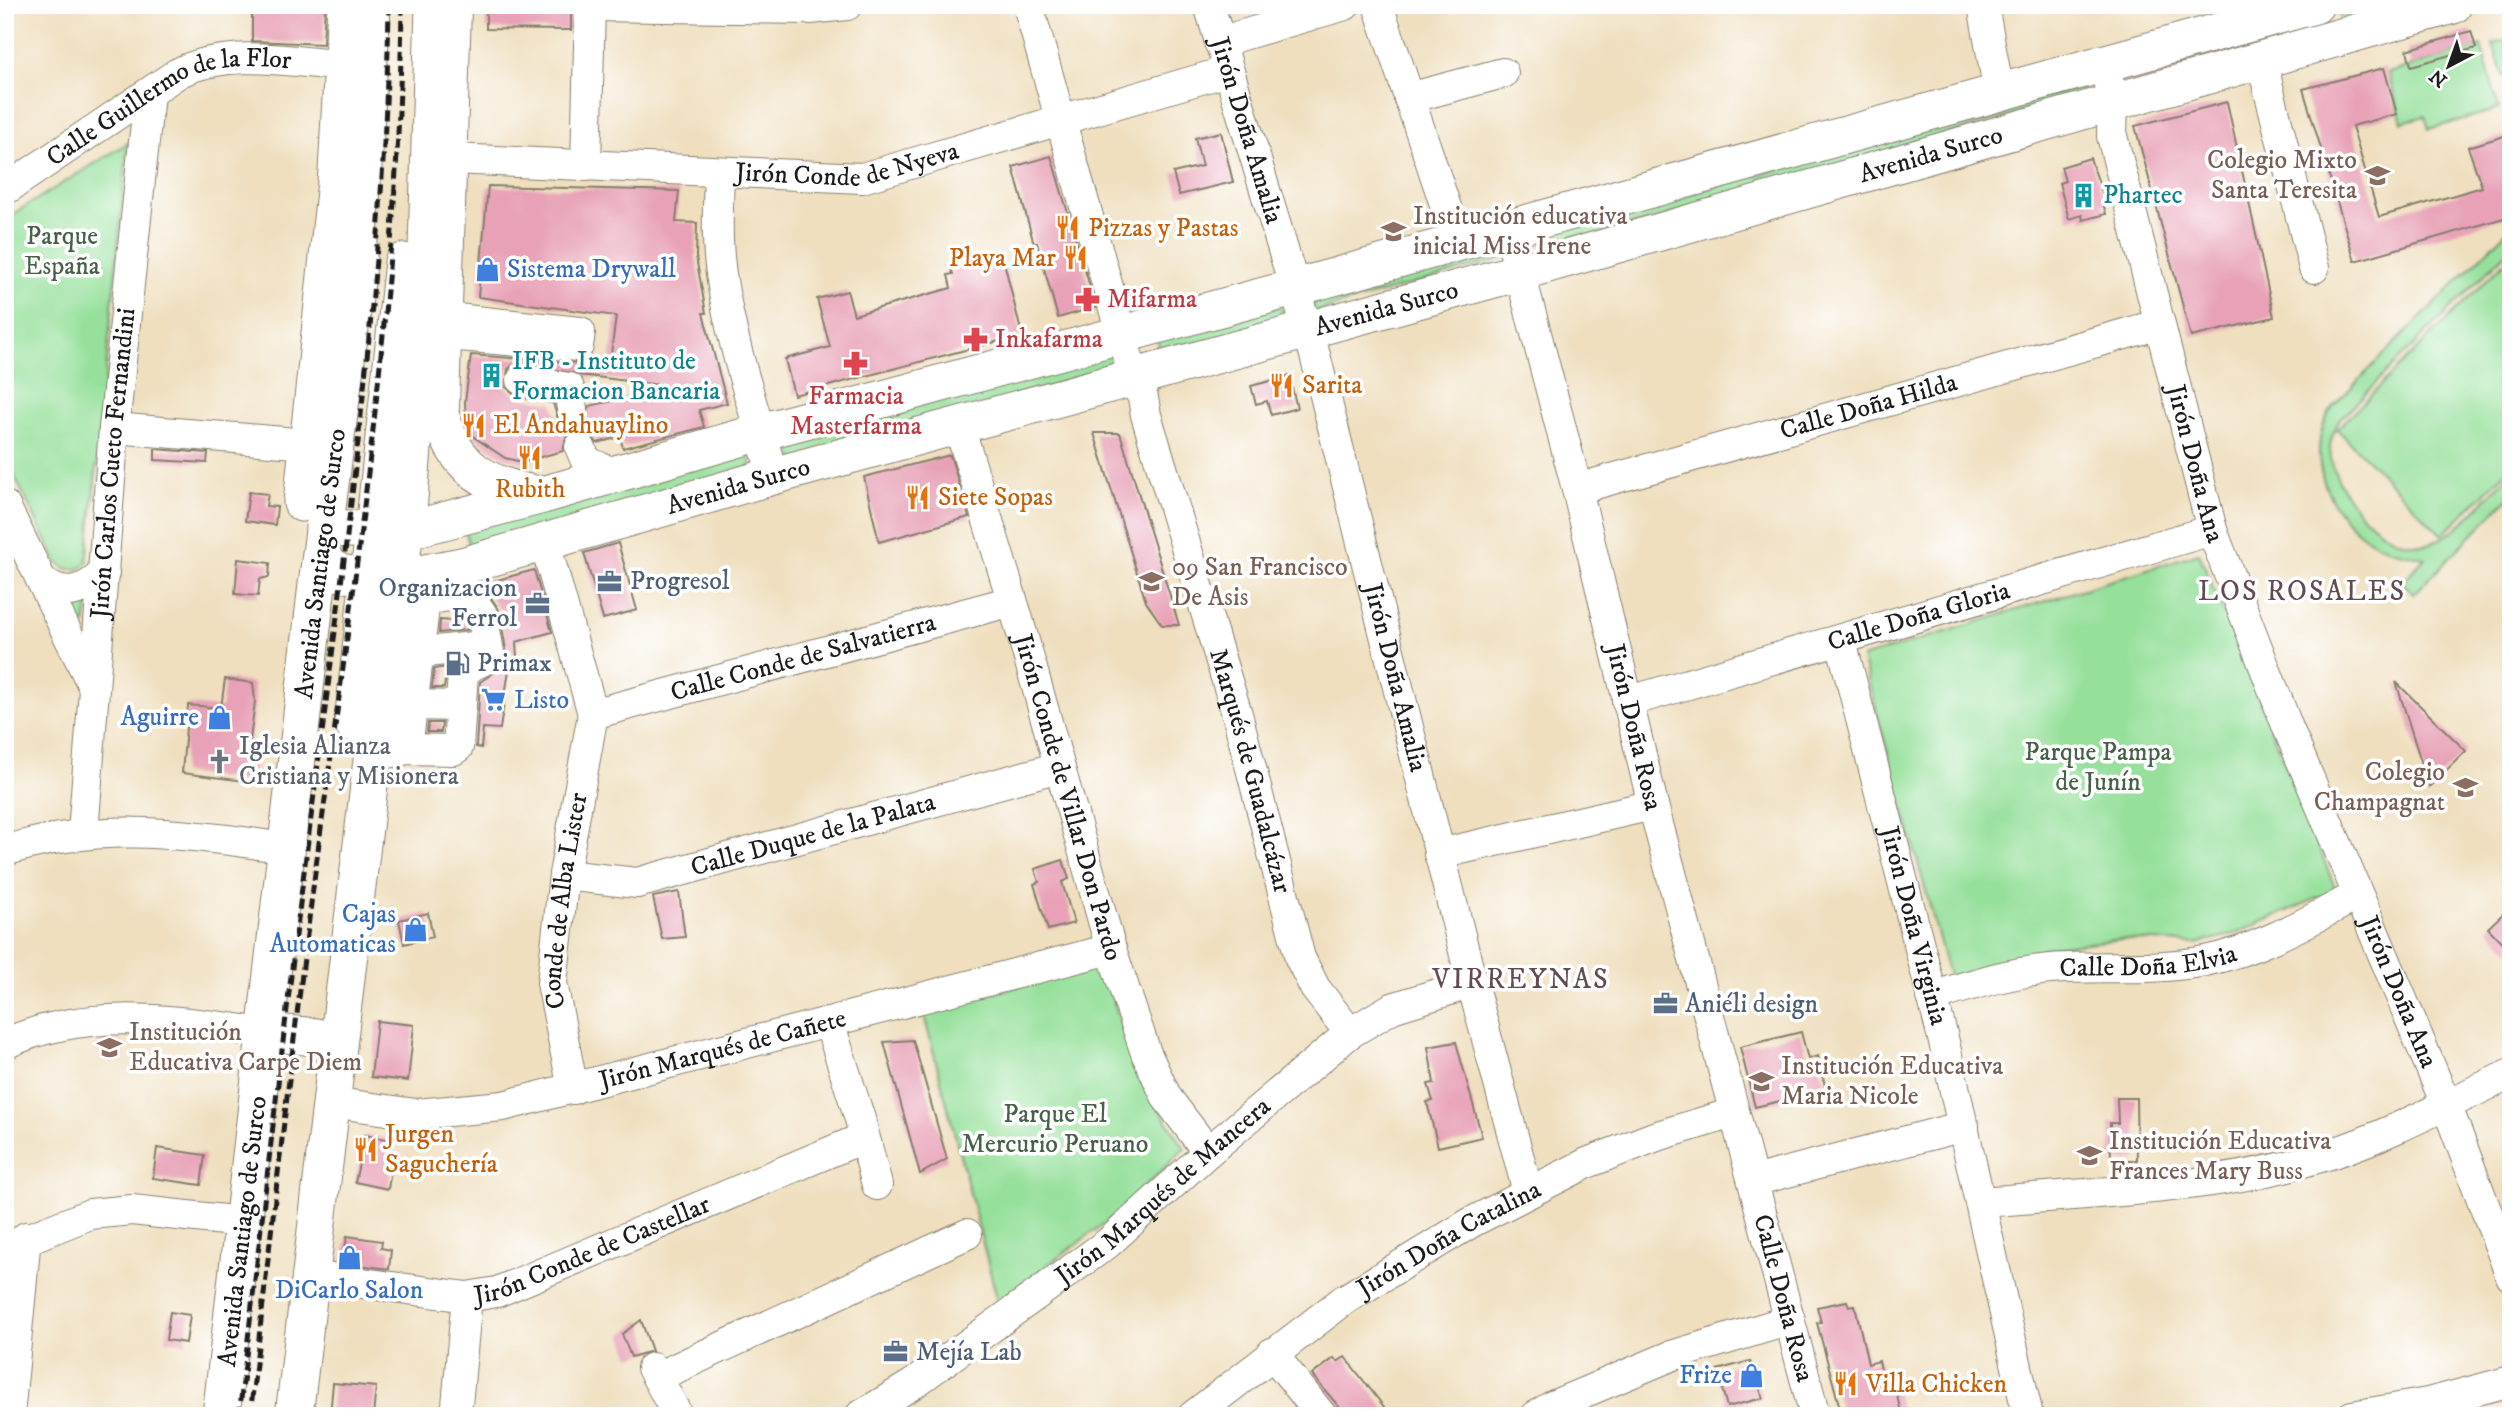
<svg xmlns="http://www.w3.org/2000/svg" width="2516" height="1421" font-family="'IM FELL DW Pica',serif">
  <rect width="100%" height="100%" fill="#fff"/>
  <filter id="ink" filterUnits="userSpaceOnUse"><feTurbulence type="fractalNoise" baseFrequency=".0143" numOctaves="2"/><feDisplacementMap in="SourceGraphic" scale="14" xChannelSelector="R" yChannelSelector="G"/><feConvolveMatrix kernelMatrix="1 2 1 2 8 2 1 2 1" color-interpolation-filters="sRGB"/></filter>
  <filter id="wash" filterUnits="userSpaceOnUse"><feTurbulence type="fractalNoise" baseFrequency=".00686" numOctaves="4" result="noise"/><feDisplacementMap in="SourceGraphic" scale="28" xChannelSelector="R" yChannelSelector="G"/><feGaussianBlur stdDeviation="1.57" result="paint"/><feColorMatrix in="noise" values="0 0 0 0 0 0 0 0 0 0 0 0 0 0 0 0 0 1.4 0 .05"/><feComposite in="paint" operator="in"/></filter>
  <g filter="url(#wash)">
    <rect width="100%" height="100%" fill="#efdfbf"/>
    <g fill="#96e09b" stroke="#597e5c" stroke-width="2">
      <path d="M2341,5H2429L2342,22L2338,11Z"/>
      <path d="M2511,39V73L2503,75L2493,44Z"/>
      <path d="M2481,46L2499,109L2429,129L2425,116L2402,122L2388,73Z"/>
      <path d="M2082,86L2084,95L1549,249L1540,244L1537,236Z"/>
      <path d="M128,143L87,563L79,569H66L57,562L5,457V219Z"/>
      <path d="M2511,227V248L2339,420C2335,429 2329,440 2330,450C2332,492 2385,555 2431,543C2458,535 2490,493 2511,473V495L2414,594L2402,582L2425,558C2407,554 2389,551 2373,542C2326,515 2302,452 2333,406Z"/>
      <path d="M1491,239L1505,258L1314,312L1312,290Z"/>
      <path d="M2511,256V467L2442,535L2337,429Z"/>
      <path d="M1281,307L1284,316L1281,326L1159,352L1158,339Z"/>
      <path d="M1114,346L1121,372L795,463L788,438Z"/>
      <path d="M746,445L752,469L471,551L465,531Z"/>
      <path d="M2199,553L2336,890L2237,933L2196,944L2122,939L2044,948L1951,983L1862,658Z"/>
      <path d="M89,601L85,624H76L67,606Z"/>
      <path d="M1102,965L1138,1077L1185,1148L1114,1216L998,1302L923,1011Z"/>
    </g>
    <g id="blocks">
      <g fill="#e8a1b7" fill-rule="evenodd">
        <path d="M252,5H325L323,44L252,41Z"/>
        <path d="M486,5H571V30L486,29Z"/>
        <path d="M2471,31L2476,48L2411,66L2407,50Z"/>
        <path d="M2384,68L2397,114L2352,126L2379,217L2482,187L2468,147L2511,134V216L2355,261L2303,89Z"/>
        <path d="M2227,102L2274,317L2191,337L2135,126Z"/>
        <path d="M1221,132L1233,182L1179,195L1173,173L1202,166L1195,138Z"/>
        <path d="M1051,156L1096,307L1058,318L1037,243L1034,244L1013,167Z"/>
        <path d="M2090,158L2106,203H2103L2106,214L2083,220L2082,215L2069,219L2059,183L2065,181L2061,167Z"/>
        <path d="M488,186L679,191L676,222L697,223L696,257L706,313H703L727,403L699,410L704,427L623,448L620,437L597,443L590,433L574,431L566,437L563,451L522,462L505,458L474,437L466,425L465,402L471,355L577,363L589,359L610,362L616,316L478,297ZM525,363L580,375L675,387L589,406L583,422L566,425L558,419L553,403L518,397L506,387L508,369L515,364Z"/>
        <path d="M995,259L997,264L1004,262L1022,335L794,395L785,359L830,347L817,299L847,291L854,315L951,288L948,275L953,274L951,267Z"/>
        <path d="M1289,376L1297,408L1271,415L1267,401L1256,404L1251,386Z"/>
        <path d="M1094,433H1120L1179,625H1162L1146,602Z"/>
        <path d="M155,449L208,453L207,463L155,460Z"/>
        <path d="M950,455L969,517L879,542L864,477Z"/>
        <path d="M249,492L268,494L266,506L277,507L275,525L245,521Z"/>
        <path d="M618,543L637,610L603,619L584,553Z"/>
        <path d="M238,559L270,563L269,577L260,579L258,596L235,594Z"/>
        <path d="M534,570L552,632L516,642L517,657L510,663L500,729L483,728L481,748L476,747L480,682L499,669L506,650L499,610L482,584Z"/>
        <path d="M440,620L466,622L467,630L439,633Z"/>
        <path d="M447,667L444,688H432L434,669Z"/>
        <path d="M225,679L253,683L255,701L249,748L256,749L252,782L182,773L188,705L221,708Z"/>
        <path d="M2396,682L2466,751L2429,787Z"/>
        <path d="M428,723H442L441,732H427Z"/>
        <path d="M1063,860L1069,879L1062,882L1074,923L1048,930L1034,884L1039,882L1035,869Z"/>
        <path d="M679,892L685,937L662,939L653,897Z"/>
        <path d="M2511,906V952L2488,928Z"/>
        <path d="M428,913L433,937L404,944L399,920Z"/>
        <path d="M377,1021L414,1025L408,1081L371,1077Z"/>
        <path d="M1801,1032L1808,1059L1818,1056L1826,1090L1755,1107L1740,1047Z"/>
        <path d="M913,1040L947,1159L920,1174L884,1042Z"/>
        <path d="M1456,1042L1482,1137L1438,1147L1427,1102L1433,1101L1428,1084L1434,1083L1428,1047Z"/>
        <path d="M2117,1098H2136L2137,1160H2111L2110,1123H2118Z"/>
        <path d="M365,1135L392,1140L388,1163L392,1164L388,1189L355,1182Z"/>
        <path d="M157,1148L205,1155L201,1185L153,1178Z"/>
        <path d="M347,1236L382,1241L381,1248L391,1250L389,1269L343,1263Z"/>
        <path d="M1847,1301L1849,1306L1855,1305L1868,1364L1879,1361L1886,1390L1895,1388L1902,1416H1842L1817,1323L1821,1322L1817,1307Z"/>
        <path d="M170,1312L190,1315L186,1343L166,1340Z"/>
        <path d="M641,1320L652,1351L631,1357L622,1334Z"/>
        <path d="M1345,1357L1385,1408L1375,1416H1356L1350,1409L1345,1414L1312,1375L1334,1358L1337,1362Z"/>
        <path d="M1750,1361L1763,1398L1727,1407L1717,1370Z"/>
        <path d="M333,1383L376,1387L373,1416H330Z"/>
      </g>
    </g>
  </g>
  <g filter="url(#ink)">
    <use href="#blocks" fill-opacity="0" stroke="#867e6e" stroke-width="2"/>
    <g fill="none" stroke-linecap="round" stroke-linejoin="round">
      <defs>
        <g id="minor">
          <path id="s1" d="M1028,5L1134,379L1143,398L1146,415L1237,714L1300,958L1315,988L1350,1033"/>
          <path id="s2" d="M1209,5L1315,355L1472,983L1528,1192"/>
          <path d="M1378,5L1458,243"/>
          <path d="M1983,5L1999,93"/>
          <path d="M590,6L810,9L847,5"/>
          <path d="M1219,42L1345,5"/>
          <path d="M2261,59L2314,268"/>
          <path id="s3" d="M2104,64L2113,101L2112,136L2212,530L2288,728L2446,1104L2511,1276"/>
          <path d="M1409,98L1503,73"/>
          <path id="s4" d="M453,159L862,178L1228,71"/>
          <path d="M586,166L590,5"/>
          <path d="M719,173C718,207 716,241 721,274C731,343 754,409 773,476"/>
          <path id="s5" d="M5,190L178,73C227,48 290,61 344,66"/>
          <path id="s6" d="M1508,227L1577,489L1653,805L1815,1416"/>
          <path d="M447,318L580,332L578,346L447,335"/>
          <path d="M522,380L569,388L572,409"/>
          <path d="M444,407L456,5"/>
          <path id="s7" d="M959,426L1017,616L1111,949L1146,1053L1167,1098L1208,1152"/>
          <path d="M114,428L308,444"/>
          <path d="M580,447L586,461L615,474"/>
          <path id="s8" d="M1577,489L2160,324"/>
          <path d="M5,506L94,688"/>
          <path d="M545,543L593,714"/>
          <path d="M41,580C65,598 83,592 104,573"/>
          <path id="s9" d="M1841,641L1944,1042L2028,1416"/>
          <path d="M417,653L474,647"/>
          <path id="s10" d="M1627,702L2212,530"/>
          <path d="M411,705L461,706"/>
          <path d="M407,749L425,600L467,593L482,614L489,652L484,660L473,665"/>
          <path d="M388,753L407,749L454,750L458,747L463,673L473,665L475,650"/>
          <path id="s11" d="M83,833L114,428L149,94"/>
          <path d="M5,851C92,823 176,832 265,845"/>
          <path d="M1439,854L1653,805"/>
          <path id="s12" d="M564,875L637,883L1059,767"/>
          <path id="s13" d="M1932,997C1971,985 2010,972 2051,969C2102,965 2155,971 2205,961C2258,950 2309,921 2356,896"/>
          <path d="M829,1022L860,1119L877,1185"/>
          <path d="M5,1044C81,1008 164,1019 244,1030"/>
          <path id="s14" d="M573,1089L552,983L564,875L593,714L1012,601"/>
          <path id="s15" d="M330,1102L416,1114L503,1106L1111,949"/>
          <path d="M1753,1181L1964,1126"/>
          <path d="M1982,1202C2098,1192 2219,1190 2330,1154C2392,1134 2452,1101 2511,1074"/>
          <path d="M5,1248L90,1214L132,1210L224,1220"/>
          <path id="s16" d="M310,1276L467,1297L497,1292L863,1138"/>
          <path d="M1272,1353L1322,1416"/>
          <path d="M652,1368L678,1416"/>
          <path d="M657,1377L967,1234"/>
          <path d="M9,1416L26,1237"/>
          <path d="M456,1416L467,1297"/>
          <path id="s17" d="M860,1416L913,1384L1108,1243L1208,1152L1350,1033L1392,1008L1472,983"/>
          <path id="s18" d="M1193,1416L1344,1300L1472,1222L1587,1163L1654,1137L1733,1113"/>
          <path d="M1536,1416L1552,1406L1671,1356L1790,1320"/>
          <path d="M2352,1416L2428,1403L2511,1381"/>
        </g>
        <g id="major">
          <path d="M428,374C449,447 455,480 539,495"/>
          <path d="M302,503L337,172L346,5"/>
          <path d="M324,528L405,531L543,495L761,432L1294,288L2315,5"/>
          <path id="s19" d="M321,555L328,566L340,573L370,578H399L462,566L773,476L1520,272L2453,5"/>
          <path d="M353,723L403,262"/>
          <path d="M265,1032L316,1037"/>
          <path id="s20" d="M221,1416L316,593L357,274L372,5"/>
          <path d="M294,1416L372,760L408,511L426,284L434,5"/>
        </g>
      </defs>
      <use href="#minor" stroke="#867e6e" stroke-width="32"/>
      <use href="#major" stroke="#867e6e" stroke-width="39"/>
      <use href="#minor" stroke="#fff" stroke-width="30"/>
      <use href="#major" stroke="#fff" stroke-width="37"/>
      <g stroke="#1c1c1c" stroke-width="5" stroke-dasharray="10 5" stroke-linecap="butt">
        <path d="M239,1416C264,1203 288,991 316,779C349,522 385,264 389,5"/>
        <path d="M250,1416C273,1217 295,1019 322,821C359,551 399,278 402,5"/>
      </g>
    </g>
  </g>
  <defs>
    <symbol id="school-bare" viewBox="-9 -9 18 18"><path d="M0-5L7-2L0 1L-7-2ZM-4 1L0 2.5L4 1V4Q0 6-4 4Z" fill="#8d6e63" stroke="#fff" stroke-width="2.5" paint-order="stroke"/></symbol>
    <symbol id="building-bare" viewBox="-9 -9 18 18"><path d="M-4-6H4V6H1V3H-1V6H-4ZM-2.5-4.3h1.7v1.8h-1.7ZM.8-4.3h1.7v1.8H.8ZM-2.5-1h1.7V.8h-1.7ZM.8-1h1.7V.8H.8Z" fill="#0f9aa8" stroke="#fff" stroke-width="2.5" paint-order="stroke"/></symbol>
    <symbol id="restaurant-bare" viewBox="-9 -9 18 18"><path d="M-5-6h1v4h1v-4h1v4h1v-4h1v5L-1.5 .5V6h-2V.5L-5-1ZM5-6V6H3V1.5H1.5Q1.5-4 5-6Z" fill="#e8710a" stroke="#fff" stroke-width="2.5" paint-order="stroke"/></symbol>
    <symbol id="shop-bare" viewBox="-9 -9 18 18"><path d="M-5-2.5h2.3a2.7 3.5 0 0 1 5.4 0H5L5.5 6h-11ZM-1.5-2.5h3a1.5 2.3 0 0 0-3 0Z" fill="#3f7fe0" stroke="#fff" stroke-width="2.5" paint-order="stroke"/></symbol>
    <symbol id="pharmacy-bare" viewBox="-9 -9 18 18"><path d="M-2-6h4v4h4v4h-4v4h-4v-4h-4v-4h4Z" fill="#e0444e" stroke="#fff" stroke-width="2.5" paint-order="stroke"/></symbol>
    <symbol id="office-bare" viewBox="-9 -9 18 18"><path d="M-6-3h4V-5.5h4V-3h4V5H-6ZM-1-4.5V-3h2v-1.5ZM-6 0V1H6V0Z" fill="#5c6f8a" stroke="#fff" stroke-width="2.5" paint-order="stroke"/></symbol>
    <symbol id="fuel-bare" viewBox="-9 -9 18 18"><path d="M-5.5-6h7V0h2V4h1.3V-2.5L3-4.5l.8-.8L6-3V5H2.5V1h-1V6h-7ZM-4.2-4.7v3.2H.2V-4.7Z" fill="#5c6f8a" stroke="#fff" stroke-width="2.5" paint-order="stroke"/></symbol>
    <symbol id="supermarket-bare" viewBox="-9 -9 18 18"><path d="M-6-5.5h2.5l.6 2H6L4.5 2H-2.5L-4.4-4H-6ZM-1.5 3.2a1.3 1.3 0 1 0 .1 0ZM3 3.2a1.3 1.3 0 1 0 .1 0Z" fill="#3f7fe0" stroke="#fff" stroke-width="2.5" paint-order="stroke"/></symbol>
    <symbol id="church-bare" viewBox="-9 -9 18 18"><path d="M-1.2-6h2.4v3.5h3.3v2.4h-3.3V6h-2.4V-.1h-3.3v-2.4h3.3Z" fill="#6b7280" stroke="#fff" stroke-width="2.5" paint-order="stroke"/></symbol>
  </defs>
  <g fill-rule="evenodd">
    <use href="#school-bare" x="2360" y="158" width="35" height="35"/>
    <use href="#building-bare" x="2066" y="178" width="35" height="35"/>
    <use href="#restaurant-bare" x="1050" y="210" width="35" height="35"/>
    <use href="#school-bare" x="1376" y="214" width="35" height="35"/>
    <use href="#restaurant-bare" x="1058" y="240" width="35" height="35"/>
    <use href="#shop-bare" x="470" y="252" width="35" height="35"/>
    <use href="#pharmacy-bare" x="1070" y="282" width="35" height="35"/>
    <use href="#pharmacy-bare" x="958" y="322" width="35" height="35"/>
    <use href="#pharmacy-bare" x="838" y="346" width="35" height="35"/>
    <use href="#building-bare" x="474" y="358" width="35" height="35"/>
    <use href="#restaurant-bare" x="1264" y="368" width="35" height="35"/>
    <use href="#restaurant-bare" x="456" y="408" width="35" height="35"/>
    <use href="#restaurant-bare" x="512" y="440" width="35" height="35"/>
    <use href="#restaurant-bare" x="900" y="480" width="35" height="35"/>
    <use href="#office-bare" x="592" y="564" width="35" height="35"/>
    <use href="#school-bare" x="1134" y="564" width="35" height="35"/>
    <use href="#office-bare" x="520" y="586" width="35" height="35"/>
    <use href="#fuel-bare" x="440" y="646" width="35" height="35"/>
    <use href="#supermarket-bare" x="476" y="682" width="35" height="35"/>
    <use href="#shop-bare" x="202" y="700" width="35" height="35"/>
    <use href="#church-bare" x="202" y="744" width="35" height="35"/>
    <use href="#school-bare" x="2448" y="770" width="35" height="35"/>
    <use href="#shop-bare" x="398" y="912" width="35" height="35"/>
    <use href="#office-bare" x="1648" y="986" width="35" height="35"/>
    <use href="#school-bare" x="92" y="1030" width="35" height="35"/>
    <use href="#school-bare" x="1744" y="1064" width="35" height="35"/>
    <use href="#restaurant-bare" x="348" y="1132" width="35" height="35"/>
    <use href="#school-bare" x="2072" y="1138" width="35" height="35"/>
    <use href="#shop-bare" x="332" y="1240" width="35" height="35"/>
    <use href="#office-bare" x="878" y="1334" width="35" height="35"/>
    <use href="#shop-bare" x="1734" y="1358" width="35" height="35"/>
    <use href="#restaurant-bare" x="1828" y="1366" width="35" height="35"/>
  </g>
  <g text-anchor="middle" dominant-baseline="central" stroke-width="7" stroke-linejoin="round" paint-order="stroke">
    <g font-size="26" fill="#1c1c1c" stroke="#fff">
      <text stroke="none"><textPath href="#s5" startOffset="189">Calle Guillermo de la Flor</textPath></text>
      <text stroke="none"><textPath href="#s2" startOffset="131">Jirón Doña Amalia</textPath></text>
      <text stroke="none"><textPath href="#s19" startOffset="1676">Avenida Surco</textPath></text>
      <text stroke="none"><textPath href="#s4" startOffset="396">Jirón Conde de Nyeva</textPath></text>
      <text stroke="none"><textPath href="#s19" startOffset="1110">Avenida Surco</textPath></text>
      <text stroke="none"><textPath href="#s8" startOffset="303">Calle Doña Hilda</textPath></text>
      <text stroke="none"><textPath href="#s11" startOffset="371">Jirón Carlos Cueto Fernandini</textPath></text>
      <text stroke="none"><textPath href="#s3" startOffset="411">Jirón Doña Ana</textPath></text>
      <text stroke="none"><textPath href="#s19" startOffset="438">Avenida Surco</textPath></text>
      <text stroke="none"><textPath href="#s20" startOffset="858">Avenida Santiago de Surco</textPath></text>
      <text stroke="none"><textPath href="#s10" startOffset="304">Calle Doña Gloria</textPath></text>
      <text stroke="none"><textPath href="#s14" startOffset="598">Calle Conde de Salvatierra</textPath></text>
      <text stroke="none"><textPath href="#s2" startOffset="698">Jirón Doña Amalia</textPath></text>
      <text stroke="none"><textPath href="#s6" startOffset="516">Jirón Doña Rosa</textPath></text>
      <text stroke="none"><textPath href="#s1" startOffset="798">Marqués de Guadalcázar</textPath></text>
      <text stroke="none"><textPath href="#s7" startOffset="387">Jirón Conde de Villar Don Pardo</textPath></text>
      <text stroke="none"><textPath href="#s12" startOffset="256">Calle Duque de la Palata</textPath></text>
      <text stroke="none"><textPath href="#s14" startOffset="191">Conde de Alba Lister</textPath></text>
      <text stroke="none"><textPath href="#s9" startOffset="294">Jirón Doña Virginia</textPath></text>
      <text stroke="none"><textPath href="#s13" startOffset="220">Calle Doña Elvia</textPath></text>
      <text stroke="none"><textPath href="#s3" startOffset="978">Jirón Doña Ana</textPath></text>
      <text stroke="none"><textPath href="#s15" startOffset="401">Jirón Marqués de Cañete</textPath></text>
      <text stroke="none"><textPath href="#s17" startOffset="378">Jirón Marqués de Mancera</textPath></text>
      <text stroke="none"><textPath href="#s20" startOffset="186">Avenida Santiago de Surco</textPath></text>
      <text stroke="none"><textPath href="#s18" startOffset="312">Jirón Doña Catalina</textPath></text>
      <text stroke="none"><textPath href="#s16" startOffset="292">Jirón Conde de Castellar</textPath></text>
      <text stroke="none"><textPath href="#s6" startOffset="1106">Calle Doña Rosa</textPath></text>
    </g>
    <g font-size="26" fill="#785e54" stroke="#fff" text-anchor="start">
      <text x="2357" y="160" text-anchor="end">Colegio Mixto<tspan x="2357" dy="30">Santa Teresita</tspan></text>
      <text x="1413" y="216">Institución educativa<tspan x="1413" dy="30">inicial Miss Irene</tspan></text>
      <text x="1172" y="567">09 San Francisco<tspan x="1172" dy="30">De Asis</tspan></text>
      <text x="2445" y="772" text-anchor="end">Colegio<tspan x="2445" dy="30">Champagnat</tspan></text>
      <text x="129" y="1032">Institución<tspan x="129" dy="30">Educativa Carpe Diem</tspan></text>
      <text x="1781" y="1066">Institución Educativa<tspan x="1781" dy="30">Maria Nicole</tspan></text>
      <text x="2109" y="1141">Institución Educativa<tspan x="2109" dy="30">Frances Mary Buss</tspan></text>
    </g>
    <g font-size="26" fill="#0d838f" stroke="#fff" text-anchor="start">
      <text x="2103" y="195">Phartec</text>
      <text x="512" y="361">IFB - Instituto de<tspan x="512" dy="30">Formacion Bancaria</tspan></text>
    </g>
    <g font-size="26" fill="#c56008" stroke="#fff" text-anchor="start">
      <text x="1088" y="228">Pizzas y Pastas</text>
      <text x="1056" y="258" text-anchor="end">Playa Mar</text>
      <text x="1302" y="385">Sarita</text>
      <text x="493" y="425">El Andahuaylino</text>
      <text x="530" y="489" text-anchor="middle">Rubith</text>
      <text x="938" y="497">Siete Sopas</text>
      <text x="385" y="1134">Jurgen<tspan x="385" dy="30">Saguchería</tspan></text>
      <text x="1866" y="1384">Villa Chicken</text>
    </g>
    <g font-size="26" fill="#476148" stroke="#fff">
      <text x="62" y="236">Parque<tspan x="62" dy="30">España</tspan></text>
      <text x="2098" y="752">Parque Pampa<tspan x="2098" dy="30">de Junín</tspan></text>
      <text x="1055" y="1114">Parque El<tspan x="1055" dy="30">Mercurio Peruano</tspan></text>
    </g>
    <g font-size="26" fill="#366cbe" stroke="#fff" text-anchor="end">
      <text x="507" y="269" text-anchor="start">Sistema Drywall</text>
      <text x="514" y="700" text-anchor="start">Listo</text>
      <text x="199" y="717">Aguirre</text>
      <text x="396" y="914">Cajas<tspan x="396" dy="30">Automaticas</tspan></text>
      <text x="349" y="1290" text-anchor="middle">DiCarlo Salon</text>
      <text x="1732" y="1375">Frize</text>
    </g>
    <g font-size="26" fill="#be3a42" stroke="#fff" text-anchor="start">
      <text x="1107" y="299">Mifarma</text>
      <text x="995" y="339">Inkafarma</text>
      <text x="856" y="396" text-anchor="middle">Farmacia<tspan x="856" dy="30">Masterfarma</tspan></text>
    </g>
    <g font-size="26" fill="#4e5e75" stroke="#fff" text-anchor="start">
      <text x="630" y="581">Progresol</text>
      <text x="517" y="588" text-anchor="end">Organizacion<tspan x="517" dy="30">Ferrol</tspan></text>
      <text x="477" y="663">Primax</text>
      <text x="1685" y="1004">Aniéli design</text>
      <text x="916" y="1352">Mejía Lab</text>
    </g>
    <g font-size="26" fill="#5b616d" stroke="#fff" text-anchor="start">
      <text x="239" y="746">Iglesia Alianza<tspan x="239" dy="30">Cristiana y Misionera</tspan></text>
    </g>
    <g font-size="28" letter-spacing="2" fill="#634b52" stroke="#fff">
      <text x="2302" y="591">LOS ROSALES</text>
      <text x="1521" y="979">VIRREYNAS</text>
    </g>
  </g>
  <rect width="2516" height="1421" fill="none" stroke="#fff" stroke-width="28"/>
  <g transform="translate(2449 66) rotate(221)" stroke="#ffffff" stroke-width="5" paint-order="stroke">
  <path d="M0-5L12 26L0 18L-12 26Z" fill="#1c1c1c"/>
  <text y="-10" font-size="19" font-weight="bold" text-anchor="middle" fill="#1c1c1c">N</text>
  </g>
</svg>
